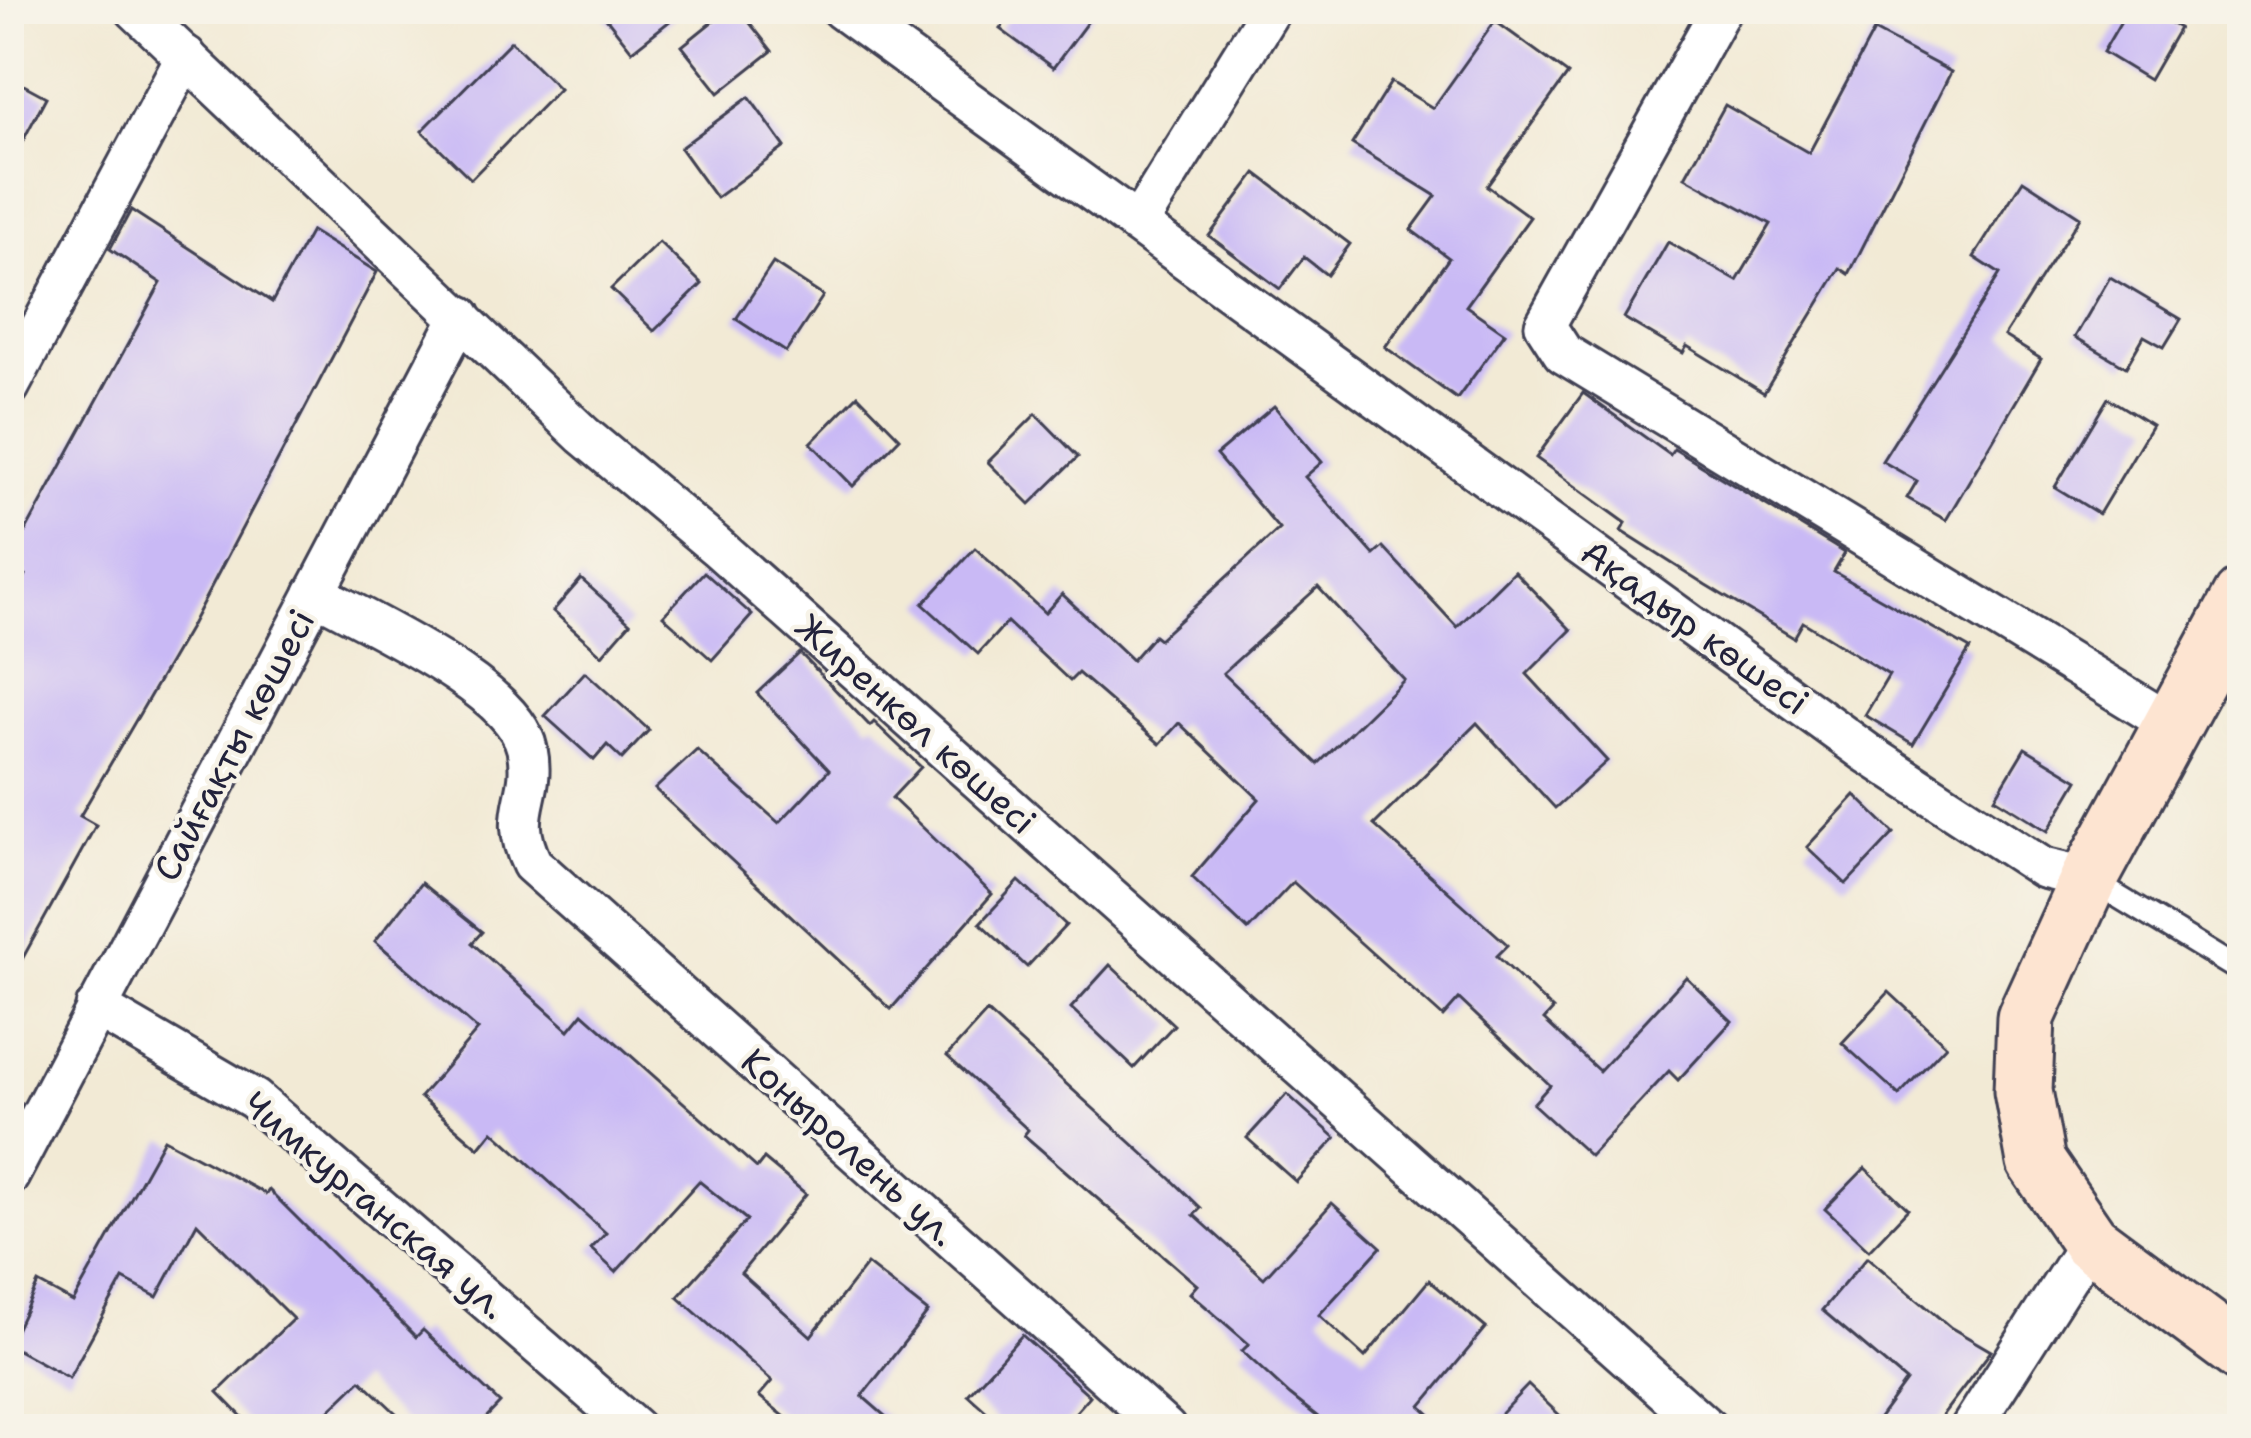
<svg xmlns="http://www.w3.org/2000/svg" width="2251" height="1438" font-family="'Shantell Sans',sans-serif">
  <rect width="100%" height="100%" fill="#f7f3e8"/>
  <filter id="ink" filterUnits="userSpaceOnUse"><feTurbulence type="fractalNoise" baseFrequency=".00833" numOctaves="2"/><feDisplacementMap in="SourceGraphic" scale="24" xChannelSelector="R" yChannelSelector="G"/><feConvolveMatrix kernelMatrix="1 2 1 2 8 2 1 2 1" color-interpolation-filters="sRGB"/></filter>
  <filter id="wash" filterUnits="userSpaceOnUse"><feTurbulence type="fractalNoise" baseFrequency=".004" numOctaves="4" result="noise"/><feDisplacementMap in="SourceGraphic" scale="48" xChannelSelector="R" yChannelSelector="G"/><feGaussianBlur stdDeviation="2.7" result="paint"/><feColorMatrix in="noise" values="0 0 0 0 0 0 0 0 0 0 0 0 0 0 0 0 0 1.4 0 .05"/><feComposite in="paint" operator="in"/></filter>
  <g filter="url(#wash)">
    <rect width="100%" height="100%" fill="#f2ead5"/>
    <g id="blocks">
      <g fill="#c9b9f5" fill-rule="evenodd">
        <path d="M599,9H685L632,51Z"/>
        <path d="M728,9H739L772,51L719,93L682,46Z"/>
        <path d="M1015,9H1097L1053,68L1000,29Z"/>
        <path d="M2128,9H2146L2179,28L2149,80L2103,52Z"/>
        <path d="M1495,21L1568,74L1487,186L1530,217L1466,306L1505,333L1457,399L1385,347L1449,258L1411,230L1436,196L1352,144L1391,82L1433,108Z"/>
        <path d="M1874,31L1951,72L1849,274L1840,268L1764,393L1687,346L1683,353L1624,318L1668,242L1737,281L1771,224L1685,177L1725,105L1809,153Z"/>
        <path d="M511,41L559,89L471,179L422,131Z"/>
        <path d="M9,77L46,97L9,167Z"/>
        <path d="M749,97L785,147L716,198L680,148Z"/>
        <path d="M1256,173L1350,244L1327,275L1304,257L1280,289L1209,236Z"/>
        <path d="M2023,180L2080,217L2004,336L2041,359L1946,520L1907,498L1917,481L1882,461L2000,274L1974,257Z"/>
        <path d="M131,210L272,302L311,231L377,272L189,629L80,816L96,825L9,983V607L26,575L9,562L161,283L110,249Z"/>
        <path d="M659,242L702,284L654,331L611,289Z"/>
        <path d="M773,263L823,296L786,352L736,319Z"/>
        <path d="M2110,277L2181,319L2164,347L2144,336L2126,367L2075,337Z"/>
        <path d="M1583,393L1670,455L1674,449L1845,553L1834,572L1970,649L1913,744L1865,715L1889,675L1803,622L1794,638L1706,585L1621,531L1626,523L1536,458Z"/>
        <path d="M858,395L900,438L853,486L811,443Z"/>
        <path d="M2108,398L2152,425L2099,514L2055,487Z"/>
        <path d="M1274,406L1322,462L1305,477L1374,555L1383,547L1457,627L1514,571L1571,630L1527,674L1607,761L1555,808L1477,723L1374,825L1508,945L1497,956L1553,1010L1544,1020L1599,1071L1686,977L1732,1021L1678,1080L1669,1071L1590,1156L1533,1104L1550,1085L1459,999L1443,1017L1293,882L1248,930L1192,877L1259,799L1179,723L1160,744L1078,673L1070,681L1007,622L978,654L923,604L975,548L1045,613L1062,594L1132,660L1154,635L1159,639L1279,529L1216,455ZM1318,587L1404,680L1318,764L1223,673Z"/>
        <path d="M1036,414L1078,457L1030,504L988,462Z"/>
        <path d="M704,572L752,615L712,660L663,616Z"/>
        <path d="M581,579L630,623L602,655L553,611Z"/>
        <path d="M800,653L870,726L874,722L921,767L892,798L992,894L891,1009L655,789L697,750L779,823L829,770L757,693Z"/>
        <path d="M585,672L649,730L622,759L607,745L594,760L545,716Z"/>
        <path d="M2025,748L2078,780L2048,831L1995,798Z"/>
        <path d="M1855,795L1894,833L1846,884L1807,847Z"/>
        <path d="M1019,881L1066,925L1027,967L980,923Z"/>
        <path d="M421,883L482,932L472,943L569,1030L583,1013L757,1168L764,1159L806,1194L741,1273L811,1336L867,1264L928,1312L862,1396L900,1429H800L759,1396L772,1381L678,1297L747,1220L699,1181L616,1272L591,1249L606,1233L493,1131L479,1148L420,1097L478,1030L375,941Z"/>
        <path d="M1110,965L1174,1025L1134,1068L1071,1008Z"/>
        <path d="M1889,992L1946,1045L1899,1095L1842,1043Z"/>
        <path d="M987,1012L1170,1178L1201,1208L1194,1215L1264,1278L1332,1203L1381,1247L1319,1315L1365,1357L1429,1280L1486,1328L1421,1406L1446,1429H1333L1290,1395L1242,1351L1249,1344L1190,1293L1197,1285L1024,1135L1028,1130L947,1056Z"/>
        <path d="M1287,1094L1336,1138L1296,1182L1247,1138Z"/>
        <path d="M164,1139L266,1194L269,1190L416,1337L423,1330L500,1403L475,1429H413L361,1380L310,1429H254L218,1392L293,1319L197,1223L157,1297L123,1279L69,1378L9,1345L38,1283L73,1302Z"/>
        <path d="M1865,1168L1908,1209L1869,1250L1825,1209Z"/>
        <path d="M1867,1257L1950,1327L1991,1351L1932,1429H1871L1906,1381L1822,1310Z"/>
        <path d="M1022,1335L1090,1396L1061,1429H1006L968,1395Z"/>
        <path d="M1528,1385L1574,1429H1486Z"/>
      </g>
    </g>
  </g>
  <g filter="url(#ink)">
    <use href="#blocks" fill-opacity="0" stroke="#414052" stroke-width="3"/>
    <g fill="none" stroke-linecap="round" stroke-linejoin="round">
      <defs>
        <path id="lane" d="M2089,879L2242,972"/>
        <g id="street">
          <path d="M135,9L583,435L717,547L1708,1429"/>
          <path d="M841,9L1867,753L2043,868L2089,879"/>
          <path d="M1721,9L1545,325L1563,353L2174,726"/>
          <path d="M1140,220L1271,9"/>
          <path d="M9,387L186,56"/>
          <path d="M315,593C368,623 515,688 527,749C537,799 506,810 532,864L1166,1429"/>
          <path d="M96,1007L254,1099L635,1429"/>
          <path d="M9,1176L461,316"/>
          <path d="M1970,1429L2090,1241"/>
        </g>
        <path id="secondary" d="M2242,597L2089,879L2026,1017L2023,1091L2036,1162L2090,1241L2242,1354"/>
      </defs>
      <use href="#lane" stroke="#414052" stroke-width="27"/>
      <use href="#street" stroke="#414052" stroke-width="45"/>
      <use href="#secondary" stroke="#414052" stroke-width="63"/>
      <use href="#lane" stroke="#fff" stroke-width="21"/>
      <use href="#street" stroke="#fff" stroke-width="39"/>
      <use href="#secondary" stroke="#fde4d1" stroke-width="57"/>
    </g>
  </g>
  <g text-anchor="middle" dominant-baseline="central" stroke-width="9" stroke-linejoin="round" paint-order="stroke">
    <g font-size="36" fill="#22223b" stroke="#f7f3e8">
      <text transform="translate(1695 627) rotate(36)">Ақадыр көшесі</text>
      <text transform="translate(916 724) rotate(42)">Жиренкөл көшесі</text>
      <text transform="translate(234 745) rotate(-62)">Сайғақты көшесі</text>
      <text transform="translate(849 1147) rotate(42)">Коныролень ул.</text>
      <text transform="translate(375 1205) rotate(40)">Чимкурганская ул.</text>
    </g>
  </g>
  <rect width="2251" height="1438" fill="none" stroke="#f7f3e8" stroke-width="48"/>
</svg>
